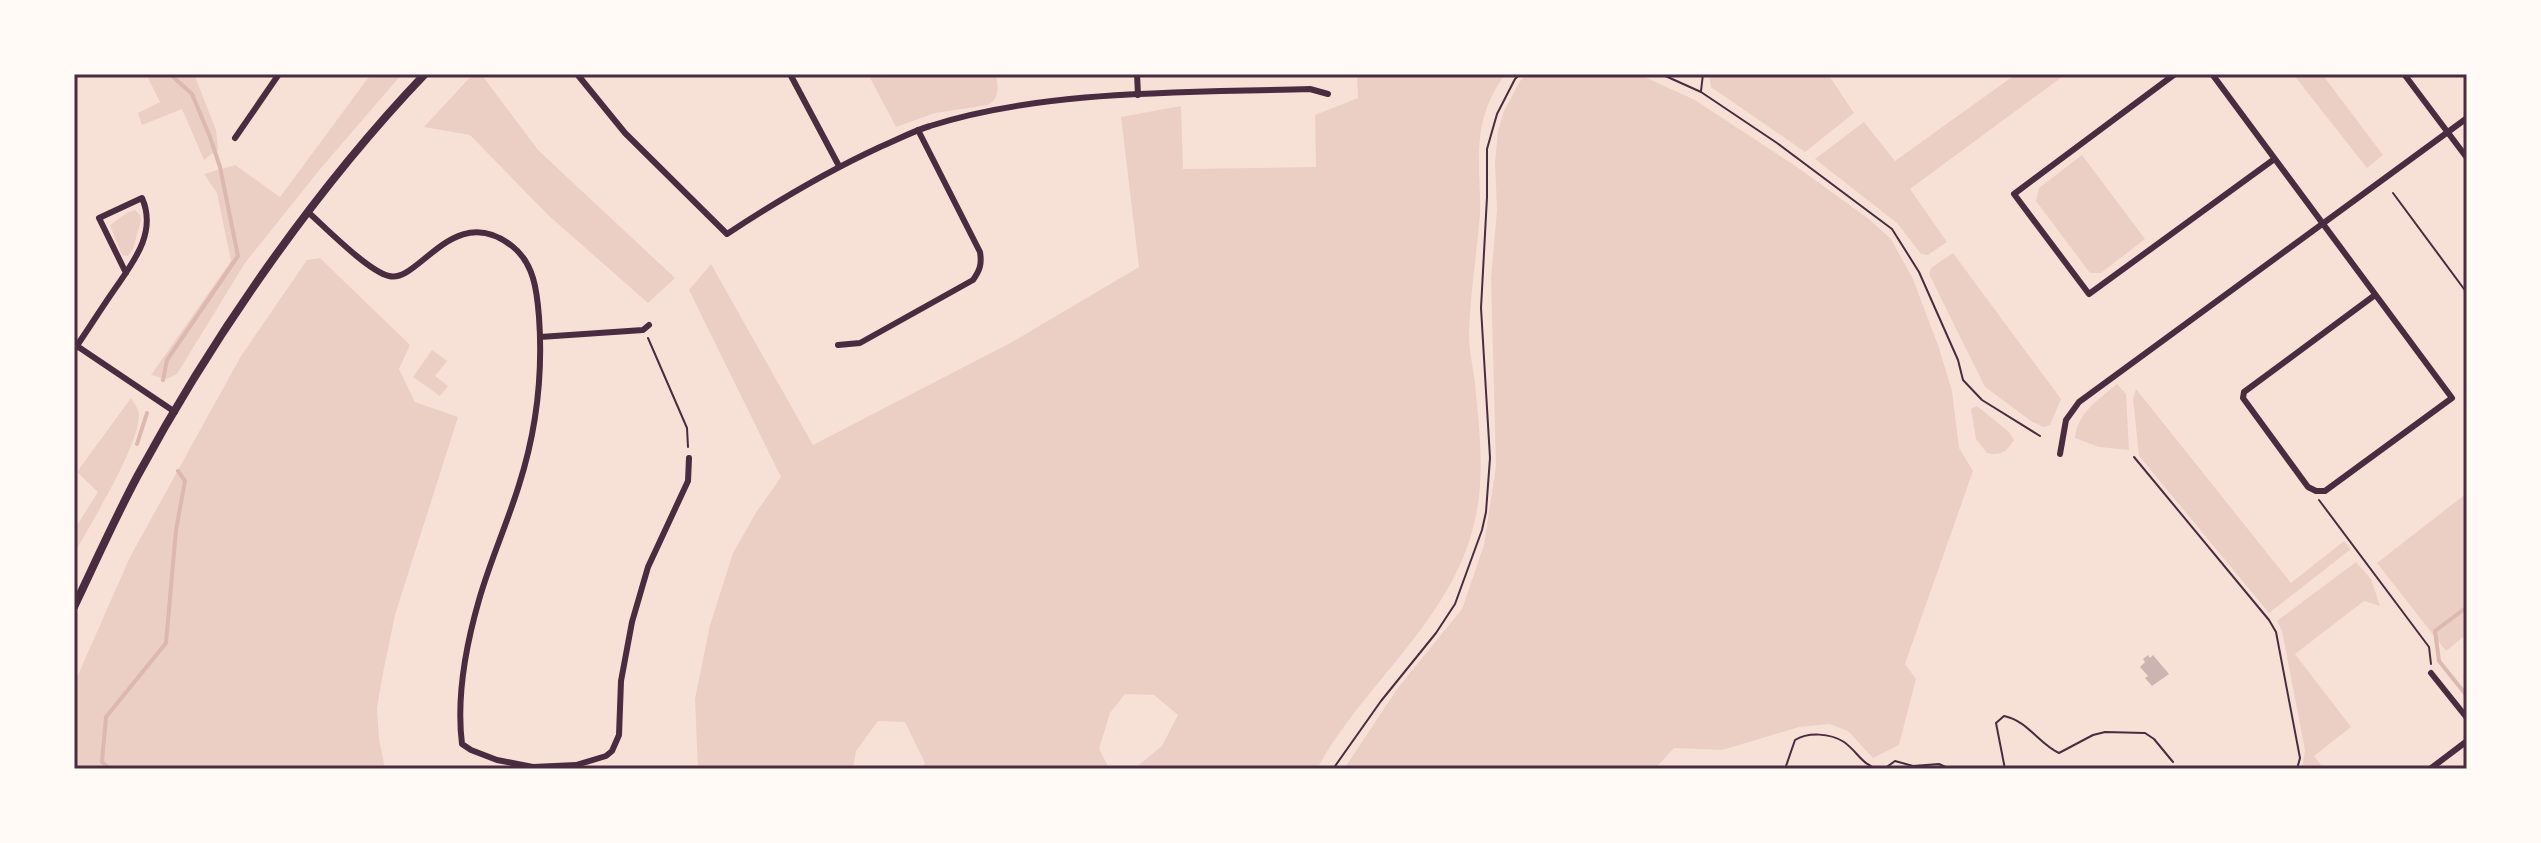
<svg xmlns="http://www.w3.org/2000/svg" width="2541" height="843" font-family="'Zilla Slab',serif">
  <rect width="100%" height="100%" fill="#f7e1d7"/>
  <g fill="#ebcfc5">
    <path d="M146,74H194L216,130L218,149L204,160L182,109L142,125L138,113L160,102Z"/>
    <path d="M371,74H402L321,168L245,263L177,374L167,379L151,375L231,261L217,193L204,174L235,165L280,197Z"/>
    <path d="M473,74H481L538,150L675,278L648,303L548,215L470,135L424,127Z"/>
    <path d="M868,74H996C998,87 1000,98 988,105L935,113L896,127Z"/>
    <path d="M1357,74H1505C1496,87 1488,102 1484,117C1475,148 1481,182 1480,214C1477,254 1470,294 1469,334C1469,350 1473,367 1475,383C1479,426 1485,472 1476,515C1456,618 1365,681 1317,769H1134L1162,746L1178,715L1154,695L1125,694L1110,713L1099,749L1109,768L1116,769H922L925,763L905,722L878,721L856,751L853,769H698L695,699L710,625L733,553L757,511L781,477L689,290L711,264L813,445L1014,341L1139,267L1121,117L1181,106L1183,169L1316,167L1315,115L1358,98Z"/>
    <path d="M1528,74H1638L1695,100L1797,167L1869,219L1891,239L1913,279L1939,348L1952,391L1959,448L1973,471L1905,664L1916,679L1899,745L1873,758L1848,731L1830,724L1799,727L1722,750L1674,748L1655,769H1344L1397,689L1462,609L1484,545L1496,466L1491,278L1497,210L1495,163L1498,131L1504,111L1520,81Z"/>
    <path d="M1709,74H1828L1854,113L1805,152L1711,87Z"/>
    <path d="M2016,74H2066L1910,189L1947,242L1928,255L1921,254L1897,223L1815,159L1864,122L1895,161Z"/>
    <path d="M2293,74H2322L2383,155L2367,168Z"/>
    <path d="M2082,155L2145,239L2101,273H2090L2036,201L2039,188Z"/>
    <path d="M135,210L140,215L141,220L133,249L128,256L122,255L110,225L128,212Z"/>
    <path d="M1953,253L2061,399L2050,425L2043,427L2031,421L1985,387L1929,274L1931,268Z"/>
    <path d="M320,258L410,345L399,369L415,402L458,417L395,615L382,678L377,708L379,739L385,769H74V684L130,557L241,356L307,260Z"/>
    <path d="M432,350L447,361L435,376L448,386L440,396L413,377Z"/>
    <path d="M2117,384L2126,394L2129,450L2099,447L2075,438C2078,412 2098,400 2117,384Z"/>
    <path d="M2136,389L2291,583L2344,541L2351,549L2269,613L2139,456L2133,399Z"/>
    <path d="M131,398C134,403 139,409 139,415C139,446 90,525 74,554V530L98,492L77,472Z"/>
    <path d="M1977,406L2009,432L2014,440C2006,452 2002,456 1987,453L1976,439L1971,409Z"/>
    <path d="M2467,493V634L2446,651L2377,563Z"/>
    <path d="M2356,562L2371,579L2380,606L2364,601L2295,654L2351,727L2314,756L2324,769H2302L2305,750L2282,631L2277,621Z"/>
  </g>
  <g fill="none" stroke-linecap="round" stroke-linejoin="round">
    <g stroke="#dcb8b0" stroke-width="4">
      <path d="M163,380L167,360L238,256L220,167L210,137L192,94L170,74"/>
      <path d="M137,444L147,413"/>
      <path d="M2467,607L2435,631L2439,661L2467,696"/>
      <path d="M110,769L102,762L106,717L166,643L176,530L185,481L178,471"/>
    </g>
  </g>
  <path fill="#ccb4b1" d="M2148,655L2150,658L2153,655L2169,674L2152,686L2145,678L2148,676L2140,667L2145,662L2143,659Z"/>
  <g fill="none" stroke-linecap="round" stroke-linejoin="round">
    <g stroke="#4a2c40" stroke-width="2">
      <path d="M1661,74L1701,92L1777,143L1892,229L1919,272L1958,360L1963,380L1982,400L2040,436"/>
      <path d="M1701,91L1703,74"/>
      <path d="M2393,193L2467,293"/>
      <path d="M648,338L687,428L688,447"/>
      <path d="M2134,457L2269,620L2276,632L2300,758L2297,769"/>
      <path d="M2319,500L2429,647L2431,664"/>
      <path d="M1333,769L1381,701L1436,633L1455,604L1482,530L1486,512L1490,458L1481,308L1487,197V149L1497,114L1515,79L1520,74"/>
      <path d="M1785,769L1795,740C1808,732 1830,733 1844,742C1857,751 1862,765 1878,769"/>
      <path d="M1884,769L1895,761L1913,766L1939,764L1950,769"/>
      <path d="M2005,769L1996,723L2004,716C2028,721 2038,743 2059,753L2093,735L2105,732L2145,733L2154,739L2173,762"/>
    </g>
    <g stroke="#4a2c40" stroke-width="6">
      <path d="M577,74L625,133L727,234C777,201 826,172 880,147C897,140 913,131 930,126C1046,89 1189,93 1310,89L1328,94"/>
      <path d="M790,74L839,166"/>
      <path d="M1137,74L1138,95"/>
      <path d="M2175,74L2014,194L2089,294L2273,160"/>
      <path d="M2212,74L2452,398L2325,491H2316L2308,487L2243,398L2244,392L2375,295"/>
      <path d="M2404,74L2467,158"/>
      <path d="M235,138L279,74"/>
      <path d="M308,212C326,228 368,271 389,276C419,284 453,200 512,246C534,263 537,291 539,317C543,373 536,432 519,485C507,524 490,561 479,600C466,645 456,696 462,744L471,750L497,760L533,767L576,765L606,756L612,751L619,735L621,681L632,622L648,567L688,481L689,458"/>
      <path d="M540,337L643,330L649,325"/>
      <path d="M838,345L860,343L973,280C980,270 982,264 980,252L918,130"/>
      <path d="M77,346L175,412"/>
      <path d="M74,350C87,331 99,312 112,293C131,265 158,234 142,198L99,218L126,273"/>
      <path d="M2060,454L2066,420L2079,402L2467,118"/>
      <path d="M2431,673L2467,718"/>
      <path d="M2430,769L2467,741"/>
    </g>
    <path stroke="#4a2c40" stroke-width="8" d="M74,607C95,563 115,518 138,475C214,335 315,189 425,74"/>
  </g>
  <rect width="2541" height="843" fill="none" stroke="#fffaf5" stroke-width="152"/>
  <rect x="76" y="76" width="2389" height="691" fill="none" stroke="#4a2c40" stroke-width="3"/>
</svg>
